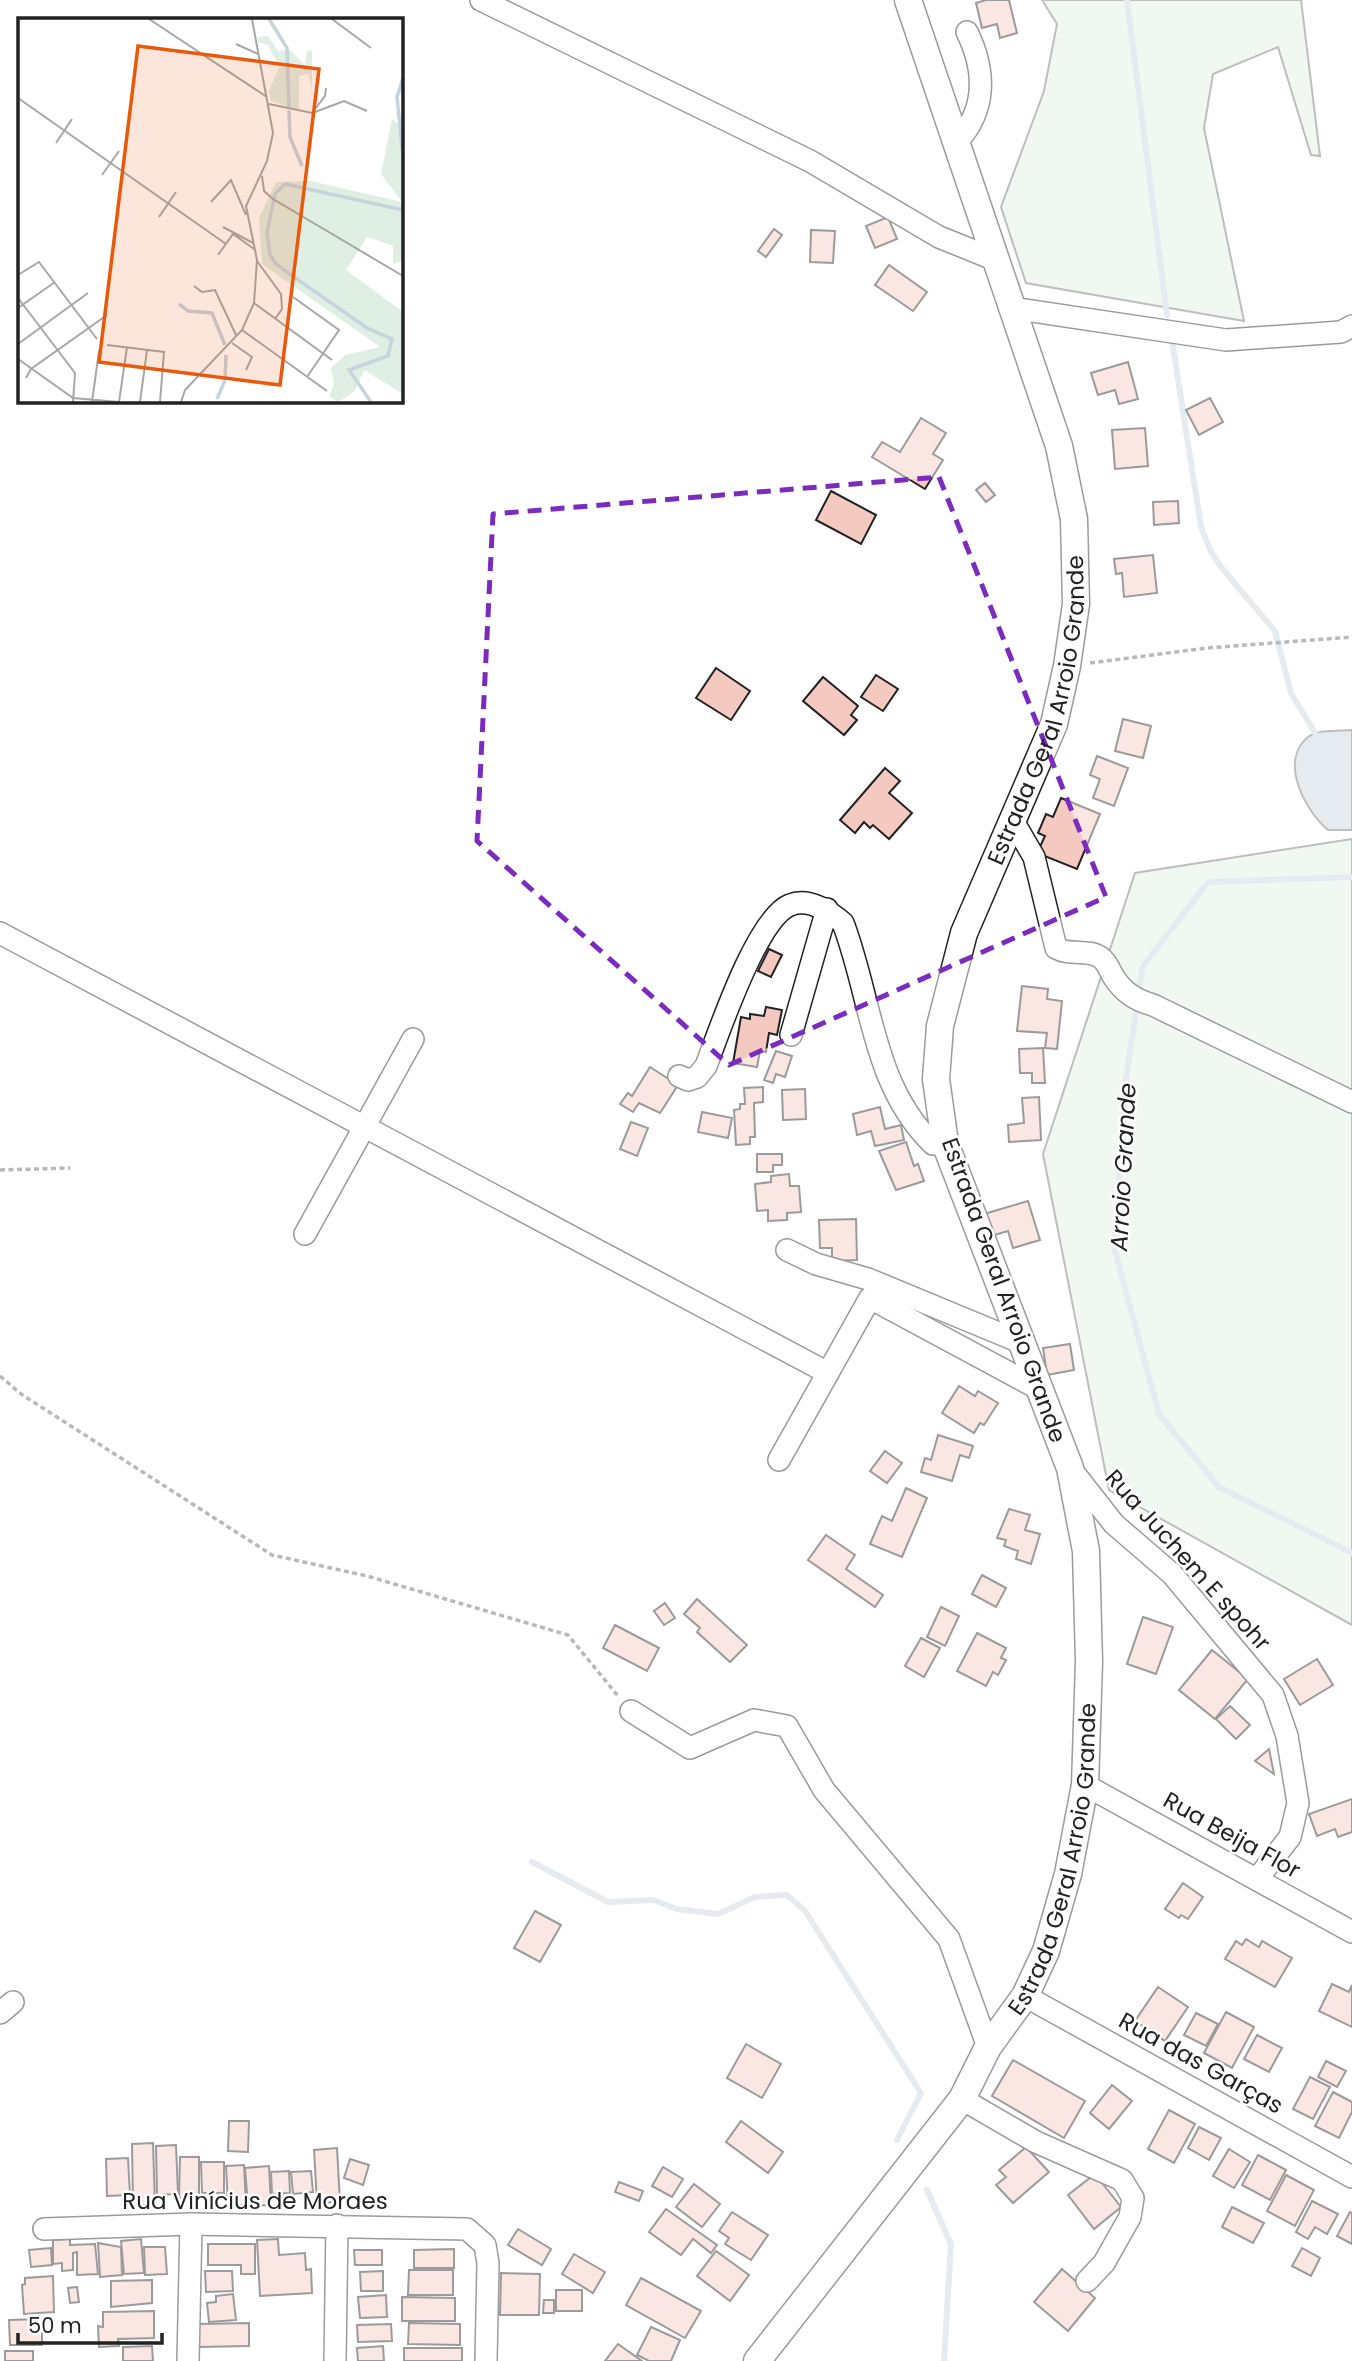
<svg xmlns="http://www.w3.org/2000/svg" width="1352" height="2361" font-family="Poppins,sans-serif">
  <rect width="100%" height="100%" fill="#fff"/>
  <g fill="#e0efe3" stroke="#6f6f6f" stroke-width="2">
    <path d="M1042,0H1301L1320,156L1311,155L1278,47L1213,74L1204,128L1244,321L1026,283L1001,207L1044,91L1057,24Z"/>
    <path d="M1352,839V1625L1109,1490L1043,1154L1135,873Z"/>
  </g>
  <path fill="#c7d3dd" stroke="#6f6f6f" stroke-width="2" d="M1352,730V830H1328C1306,812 1278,761 1308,737C1318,729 1340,731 1352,730Z"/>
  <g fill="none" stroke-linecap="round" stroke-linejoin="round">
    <g stroke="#c7d3dd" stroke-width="6">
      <path d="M1127,0L1167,315"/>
      <path d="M1171,334L1201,527L1211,552L1221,567L1275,631L1291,693L1315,733"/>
      <path d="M1138,993L1143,966L1208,882L1352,877"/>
      <path d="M1137,1004L1124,1092L1115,1251L1159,1414L1219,1487L1352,1553"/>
      <path d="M532,1862L608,1902L653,1900L677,1909L718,1914L755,1897L787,1895L805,1911L921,2093L897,2140"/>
      <path d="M927,2190L951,2244L944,2361"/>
    </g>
  </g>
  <g fill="#f3c9c0" stroke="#222" stroke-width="2">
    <path d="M986,0H1009L1017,33L1000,38L997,24L982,28L976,3Z"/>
    <path d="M888,217L897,239L875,248L866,226Z"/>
    <path d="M774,229L782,235L766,257L758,251Z"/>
    <path d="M811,230L835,231L833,263L810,262Z"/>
    <path d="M889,265L927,292L913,311L875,285Z"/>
    <path d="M1128,362L1138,399L1119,404L1115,390L1098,395L1091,373Z"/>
    <path d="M1210,398L1223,422L1199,435L1186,410Z"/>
    <path d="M921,418L946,433L933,454L943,460L925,489L872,457L882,442L900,452Z"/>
    <path d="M1145,428L1148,466L1115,469L1112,430Z"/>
    <path d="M985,483L995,495L986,502L976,490Z"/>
    <path d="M831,491L876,515L861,544L816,520Z"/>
    <path d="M1178,501L1179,523L1154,525L1153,502Z"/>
    <path d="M1153,555L1157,593L1124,597L1122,573L1116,574L1114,559Z"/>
    <path d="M716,668L750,691L731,720L696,698Z"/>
    <path d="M876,675L898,689L883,711L861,697Z"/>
    <path d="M823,677L858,706L851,715L857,720L844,735L803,701Z"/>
    <path d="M1123,719L1151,726L1143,758L1115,751Z"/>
    <path d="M1097,756L1128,768L1114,806L1093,798L1100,779L1090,775Z"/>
    <path d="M885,768L900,781L889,793L912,813L889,839L873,825L870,828L864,822L855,833L840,820Z"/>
    <path d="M1061,798L1100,814L1077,869L1037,853L1045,836L1038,833L1046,814L1053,817Z"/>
    <path d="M769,949L782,955L771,977L758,971Z"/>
    <path d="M1022,986L1048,989L1047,999L1062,1001L1057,1049L1045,1048L1047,1033L1017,1031Z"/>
    <path d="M766,1007L782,1010L777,1035L769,1033L766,1052L760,1051L757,1067L733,1063L741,1017L750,1019V1014L764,1016Z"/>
    <path d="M1043,1048L1045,1083H1032V1073H1020L1019,1049Z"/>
    <path d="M776,1051L792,1056L785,1077L776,1074L773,1083L764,1080Z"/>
    <path d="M650,1067L678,1085L660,1113L639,1103L633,1112L620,1104L628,1093L632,1096Z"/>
    <path d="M763,1087V1102L754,1103L755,1137H750V1144L736,1145L734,1110L740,1109V1104H745L744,1088Z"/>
    <path d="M805,1089L806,1119L783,1120L782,1090Z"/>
    <path d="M1039,1097L1041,1140L1009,1142L1008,1125L1024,1123L1022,1098Z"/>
    <path d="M880,1107L885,1129L901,1125L904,1140L875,1146L871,1131L857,1135L853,1114Z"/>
    <path d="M702,1112L732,1118L728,1138L698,1132Z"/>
    <path d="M631,1122L648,1128L637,1156L620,1149Z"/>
    <path d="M906,1142L914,1166L918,1164L924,1181L896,1190L879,1151Z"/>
    <path d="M757,1154H782V1165H773V1172H757Z"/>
    <path d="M789,1174L790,1186H799L801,1212L787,1213V1220L768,1221V1210L757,1211L755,1184L771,1182V1176Z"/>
    <path d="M1028,1201L1040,1240L1013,1248L1008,1231L991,1236L984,1214Z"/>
    <path d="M856,1219L857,1260L832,1261V1248H820L819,1220Z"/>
    <path d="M1070,1344L1074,1370L1047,1375L1043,1348Z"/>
    <path d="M959,1386L975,1396L978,1391L998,1403L984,1425L980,1423L974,1433L942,1413Z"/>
    <path d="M938,1435L973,1446L969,1458L960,1455L952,1481L921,1472L925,1458L931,1460Z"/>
    <path d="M885,1451L902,1463L887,1483L870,1471Z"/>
    <path d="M906,1488L927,1498L902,1557L870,1544L882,1516L892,1521Z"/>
    <path d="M1009,1509L1030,1515L1025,1530L1040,1534L1031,1564L1016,1559L1018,1551L1004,1546L1006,1540L997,1538Z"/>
    <path d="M826,1535L855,1555L846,1569L883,1595L875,1607L808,1560Z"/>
    <path d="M982,1575L1006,1588L996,1607L972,1594Z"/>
    <path d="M697,1599L747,1645L730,1662L697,1632L700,1628L684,1614Z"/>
    <path d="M665,1603L675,1618L664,1625L654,1611Z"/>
    <path d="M941,1607L959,1616L945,1646L927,1637Z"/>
    <path d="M1143,1617L1173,1627L1156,1674L1127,1664Z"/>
    <path d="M615,1625L659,1648L647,1671L603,1648Z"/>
    <path d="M977,1633L1006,1648L1001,1658L1006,1660L998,1675L993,1672L986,1686L957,1671Z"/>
    <path d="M921,1638L940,1648L924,1677L905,1666Z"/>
    <path d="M1212,1650L1248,1679L1215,1719L1179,1690Z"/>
    <path d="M1317,1659L1333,1685L1300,1705L1284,1679Z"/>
    <path d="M1230,1706L1250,1725L1236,1739L1216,1719Z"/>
    <path d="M1269,1749L1274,1774L1255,1761Z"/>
    <path d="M1352,1799V1832L1338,1837L1335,1829L1317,1836L1309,1814Z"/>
    <path d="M1183,1883L1203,1897L1188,1919L1181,1915L1179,1918L1165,1909Z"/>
    <path d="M535,1911L561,1925L540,1962L514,1948Z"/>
    <path d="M1246,1939L1259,1947L1262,1941L1292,1958L1275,1987L1225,1959L1236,1941L1242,1945Z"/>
    <path d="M1332,1984L1349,1992L1352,1985V2027L1319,2011Z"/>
    <path d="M1158,1987L1188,2007L1165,2041L1135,2021Z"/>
    <path d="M1226,2012L1254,2027L1232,2068L1204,2053Z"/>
    <path d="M1196,2013L1218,2024L1206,2046L1184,2035Z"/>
    <path d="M1257,2035L1282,2048L1269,2072L1244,2059Z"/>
    <path d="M746,2044L781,2064L762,2098L727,2078Z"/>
    <path d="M1013,2060L1085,2101L1064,2138L992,2096Z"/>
    <path d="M1326,2061L1346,2071L1337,2087L1318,2077Z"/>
    <path d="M1310,2077L1330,2087L1313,2119L1293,2109Z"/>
    <path d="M1112,2085L1132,2101L1109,2129L1090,2113Z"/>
    <path d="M1333,2092L1352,2102V2112L1339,2138L1315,2126Z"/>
    <path d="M1169,2110L1195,2124L1174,2163L1148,2149Z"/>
    <path d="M229,2121H249L248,2152L228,2151Z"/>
    <path d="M741,2121L783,2152L768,2173L726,2142Z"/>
    <path d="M1199,2127L1221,2138L1209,2160L1188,2148Z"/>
    <path d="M153,2143L155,2205L133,2206L132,2144Z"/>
    <path d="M176,2145L178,2194L157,2195L156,2146Z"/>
    <path d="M1026,2147L1049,2172L1013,2203L996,2185L1006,2177L999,2170Z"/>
    <path d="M337,2148L340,2202L317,2203L314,2150Z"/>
    <path d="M1229,2149L1250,2162L1234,2188L1213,2176Z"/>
    <path d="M1258,2155L1286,2170L1270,2200L1242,2185Z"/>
    <path d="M180,2157H199V2198H179Z"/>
    <path d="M128,2158L130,2195L107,2196L106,2159Z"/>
    <path d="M350,2159L369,2165L363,2185L344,2178Z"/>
    <path d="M201,2162H224V2193H202Z"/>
    <path d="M244,2165L246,2205L228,2206L226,2166Z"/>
    <path d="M269,2166L271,2205L248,2206L245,2168Z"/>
    <path d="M663,2167L683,2179L672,2197L652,2186Z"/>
    <path d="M289,2171L290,2193L272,2194L271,2172Z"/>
    <path d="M311,2171L313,2192L293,2194L291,2172Z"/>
    <path d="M1095,2174L1121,2207L1094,2229L1068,2195Z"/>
    <path d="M1286,2175L1314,2190L1295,2226L1267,2211Z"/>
    <path d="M619,2182L643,2191L639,2201L615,2192Z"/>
    <path d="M694,2184L720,2204L702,2227L676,2207Z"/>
    <path d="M1312,2201L1338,2214L1327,2234L1315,2227L1308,2239L1296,2232Z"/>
    <path d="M1232,2207L1264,2223L1253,2243L1222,2227Z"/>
    <path d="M666,2209L717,2245L711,2253L693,2239L681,2255L649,2232Z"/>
    <path d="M732,2212L768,2235L751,2260L725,2244L729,2238L719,2231Z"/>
    <path d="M1350,2212L1352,2213V2244L1337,2236Z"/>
    <path d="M518,2229L551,2249L542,2265L508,2245Z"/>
    <path d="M70,2239V2245L95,2244L98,2274L77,2275V2252L73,2253V2270L62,2271V2263L53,2264V2240Z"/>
    <path d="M141,2239L144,2273L124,2274L121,2241Z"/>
    <path d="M278,2239L279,2255L305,2253L306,2270L311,2269L312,2293L260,2296L257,2240Z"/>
    <path d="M98,2243L121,2247L122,2275L100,2277Z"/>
    <path d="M208,2244H255V2274H241V2265H208Z"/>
    <path d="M144,2247H165L167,2274L145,2275Z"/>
    <path d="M51,2248L52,2265L31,2267L29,2250Z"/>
    <path d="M1302,2248L1320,2258L1311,2276L1292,2266Z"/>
    <path d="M454,2249V2268H414V2250Z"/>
    <path d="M354,2250H382V2265H355Z"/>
    <path d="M716,2251L749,2275L730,2301L697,2276Z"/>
    <path d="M574,2254L605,2272L593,2293L562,2274Z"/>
    <path d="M1062,2269L1095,2298L1068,2331L1034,2302Z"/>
    <path d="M409,2270H453V2295H408Z"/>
    <path d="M205,2271H232L233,2291L206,2292Z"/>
    <path d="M383,2271V2291H361L360,2272Z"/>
    <path d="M501,2273L540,2274L539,2315H500Z"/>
    <path d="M53,2276L54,2312L24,2314L22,2285L25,2284V2278Z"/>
    <path d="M641,2278L701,2311L685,2338L626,2305Z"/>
    <path d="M152,2280V2303L111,2307V2281Z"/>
    <path d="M77,2287L79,2302L70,2303L68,2288Z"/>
    <rect x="556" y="2290" width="26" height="21"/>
    <path d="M233,2294L236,2320L209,2322L207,2303L216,2302V2296Z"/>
    <path d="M386,2295L387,2317L360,2318L358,2297Z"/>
    <path d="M402,2297L455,2298V2321H402Z"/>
    <path d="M544,2300H554V2313H543Z"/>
    <path d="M154,2311V2338L118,2339L119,2346L99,2347L98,2326L103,2327V2312Z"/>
    <path d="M42,2319V2345H10L9,2320Z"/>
    <path d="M249,2323V2346L199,2347V2324Z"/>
    <path d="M409,2323L460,2324V2345L408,2344Z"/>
    <path d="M391,2324L392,2341L358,2342L357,2325Z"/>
    <path d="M651,2327L680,2340L671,2361H649L637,2355Z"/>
    <path d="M618,2344L642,2361H605Z"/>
    <path d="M152,2346L153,2361H123V2347Z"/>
    <path d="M383,2346L384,2361H358L357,2348Z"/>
    <rect x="404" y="2348" width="58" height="13"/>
    <rect x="5" y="2351" width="28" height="10"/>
  </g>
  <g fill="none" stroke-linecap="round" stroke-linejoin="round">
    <defs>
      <g id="minor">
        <path d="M481,0L810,161L939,237L996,260"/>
        <path d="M956,143C987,110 986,71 967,32"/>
        <path d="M1012,308L1226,340L1341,332L1352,326"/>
        <path d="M1013,821L1034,857L1056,948C1070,956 1088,949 1100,957C1107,962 1109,969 1113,976C1123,992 1135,1000 1153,1005L1352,1102"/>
        <path d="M0,933L828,1373"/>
        <path d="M791,1035L827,909"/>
        <path d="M679,1076L688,1080L697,1077L706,1066C719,1032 757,918 790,905C809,897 829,911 843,923C872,999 872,1085 933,1144L945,1143"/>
        <path d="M305,1234L413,1039"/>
        <path d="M787,1250L816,1264L868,1279L1020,1342"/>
        <path d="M779,1460L870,1298L1039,1389"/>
        <path d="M1070,1468L1114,1524L1172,1574L1273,1695L1287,1736L1298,1803L1290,1837L1257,1879"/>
        <path d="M631,1711L690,1748L754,1720L787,1726L824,1790L949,1939L988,2047"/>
        <path d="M1085,1785L1352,1932"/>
        <path d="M1025,1996L1352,2177"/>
        <path d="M0,2013L13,2002"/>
        <path d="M962,2099L1036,2142L1122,2180L1133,2198L1130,2217L1104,2263L1087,2281"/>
        <path d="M44,2229L191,2224L467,2229L485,2245L488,2263L486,2361"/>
        <path d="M188,2361L191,2224"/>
        <path d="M335,2361L337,2225"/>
      </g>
      <g id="major">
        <path id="s1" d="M757,2361L962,2099L988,2047L1025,1996L1046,1951L1068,1874L1085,1785L1089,1662L1086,1551L1070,1468L945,1143L936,1079L940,1026L964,933L1054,724L1067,666L1076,604L1074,519L1059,446L908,0"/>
      </g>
    </defs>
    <use href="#minor" stroke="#222" stroke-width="24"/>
    <use href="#major" stroke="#222" stroke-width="29"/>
    <g stroke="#646464" stroke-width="3.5" stroke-dasharray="5 3.5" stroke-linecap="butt">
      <path d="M1090,663L1207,648L1352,637"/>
      <path d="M0,1170L70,1168"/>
      <path d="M0,1376L21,1394L272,1555L367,1576L568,1635L618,1696"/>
    </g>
    <use href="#minor" stroke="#fff" stroke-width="21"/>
    <use href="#major" stroke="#fff" stroke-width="26"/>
  </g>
  <path d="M0 0H1352V2361H0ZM939,477L1106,897L729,1065L477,841L493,514Z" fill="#fff" fill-opacity=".55" fill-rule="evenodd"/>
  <path fill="none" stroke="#7b2cbf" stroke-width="5" stroke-dasharray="14 9" stroke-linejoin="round" d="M939,477L1106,897L729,1065L477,841L493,514Z"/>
  <g text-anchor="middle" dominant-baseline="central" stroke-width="5" stroke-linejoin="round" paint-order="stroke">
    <g font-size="23" fill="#222" stroke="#fff">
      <text stroke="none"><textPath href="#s1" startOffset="1792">Estrada Geral Arroio Grande</textPath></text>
      <text transform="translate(1004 1290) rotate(70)">Estrada Geral Arroio Grande</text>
      <text transform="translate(1188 1560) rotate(48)">Rua Juchem E spohr</text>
      <text transform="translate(1232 1835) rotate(29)">Rua Beija Flor</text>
      <text stroke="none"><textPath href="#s1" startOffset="595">Estrada Geral Arroio Grande</textPath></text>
      <text transform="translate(1201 2063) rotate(29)">Rua das Garças</text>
      <text x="255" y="2201">Rua Vinícius de Moraes</text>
    </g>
    <g font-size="24" font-style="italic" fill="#222" stroke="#fff">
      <text transform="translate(1123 1167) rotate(-87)">Arroio Grande</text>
    </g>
  </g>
  <g transform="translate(18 18)">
    <rect width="385" height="385" fill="#fff"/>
    <path d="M250,18L260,33L272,32L287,47L289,32L294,33V71L290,56L281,58V92L253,83L251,73L261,49L250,27L240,24V19ZM374,101L385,110V243L375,246V228L349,219L328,252L385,294V376L346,352L337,373L320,384L311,378L316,366L313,350L327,337L362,329L244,246L241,200L258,164L293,163L384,184L363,156Z" fill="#e0efe3"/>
    <path fill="none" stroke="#c7d3dd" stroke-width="3.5" d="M251,1L269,30L271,89M385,60L379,79L385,139M271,92L272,119L284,148M161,286L170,293L194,295L207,327M199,381L207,362L208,337M353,384L331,352L370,338L374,321L349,310L259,247L252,237L249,214L257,176L267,166L385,192"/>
    <path fill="none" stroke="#a7a7a7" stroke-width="2" d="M131,1L249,79M314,1L353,30M218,26L240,36M0,80L208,226M251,86L294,95L307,78L308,70M297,94L326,83L349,93M38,125L54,101M84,157L101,133M244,158L246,173L255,181L385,258M193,184L213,162L228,197M141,199L158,174M205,209L235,225M200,237L215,216L236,231M239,243L263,276L264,291L257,301M0,257L21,244L79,321M176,268L184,274L197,272L218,317M275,279L321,312L289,359M0,280L57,355L55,384M236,285L314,342M0,290L37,264M224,312L309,373M214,325L234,339L228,352M0,326L70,275M89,327L146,334L142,384M0,341L55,380L101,384M8,360L13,351L89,297M74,384L81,333M101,384L109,329M122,384L129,332M163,384L167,372L224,312L236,285L239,242L228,188L249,143L255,115L234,1"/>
    <path fill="#e8590c" fill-opacity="0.15" stroke="#e8590c" stroke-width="3.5" d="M120,28L301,51L262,367L81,344Z"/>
    <rect width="385" height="385" fill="none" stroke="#222" stroke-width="3.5"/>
  </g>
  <path d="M18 2333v10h144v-10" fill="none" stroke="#222222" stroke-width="3.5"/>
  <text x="28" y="2333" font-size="21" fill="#222222" stroke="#ffffff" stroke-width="5" paint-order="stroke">50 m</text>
</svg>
